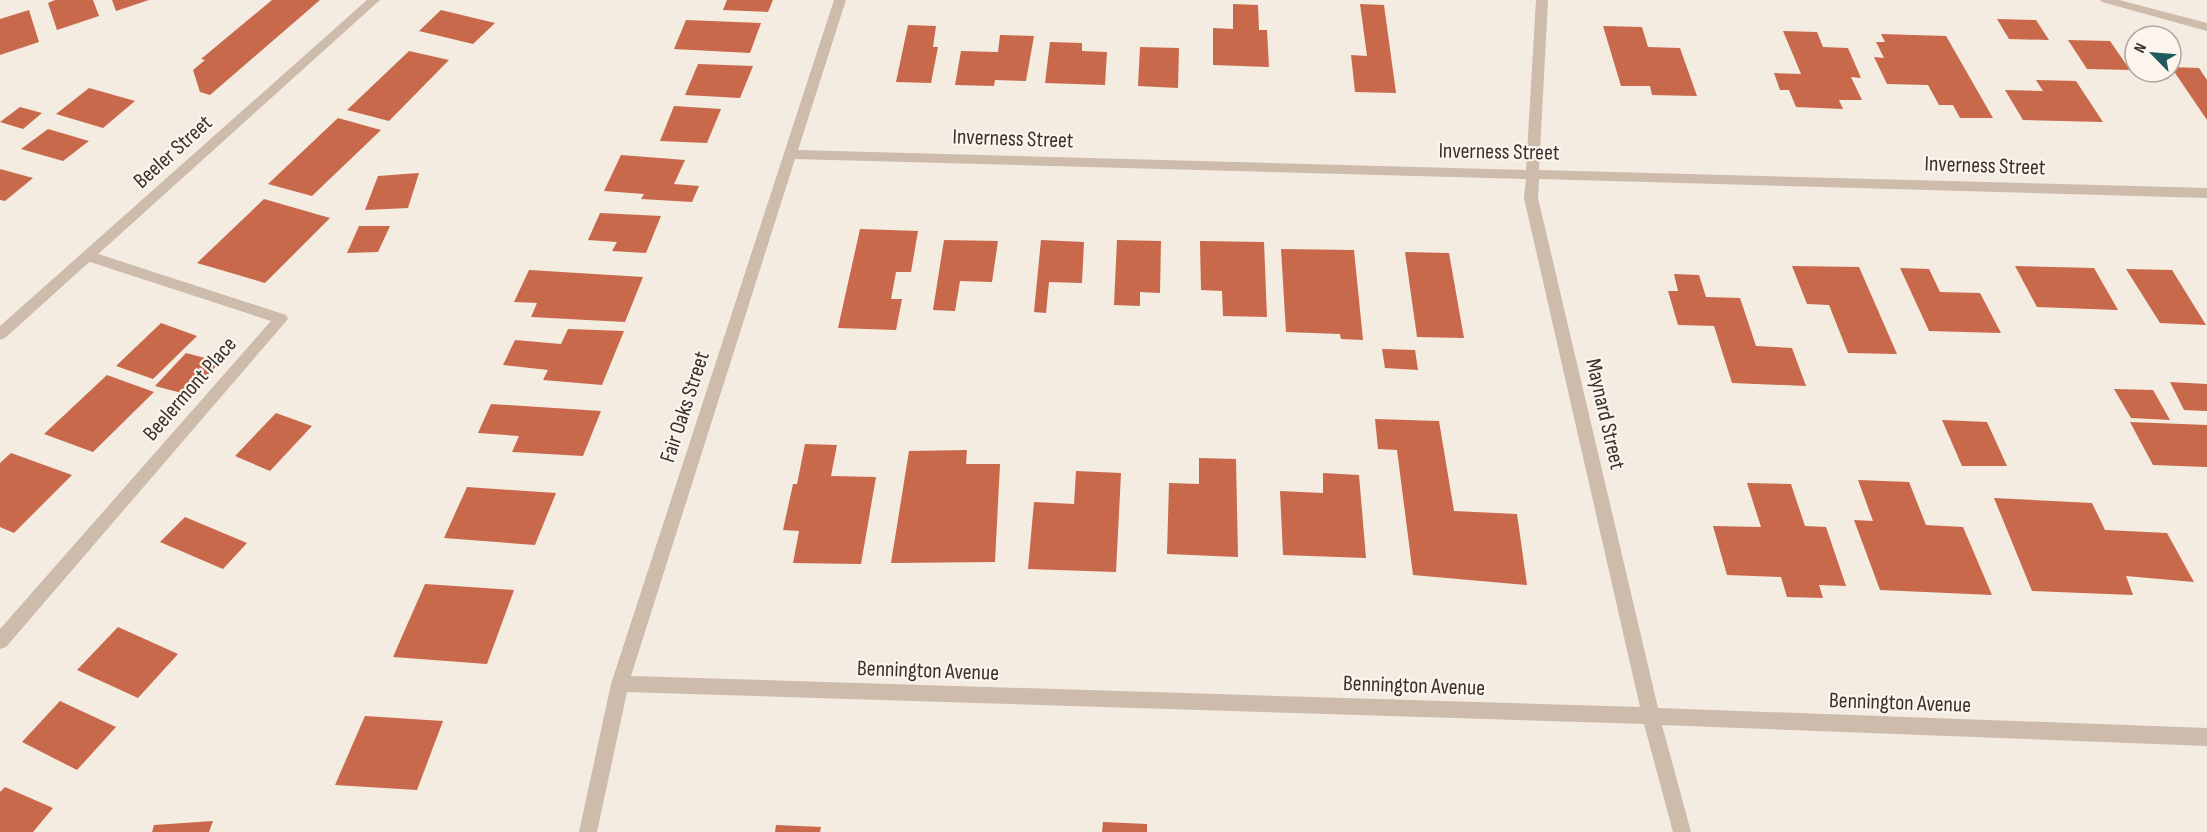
<svg xmlns="http://www.w3.org/2000/svg" width="2207" height="832" font-family="'Sofia Sans Condensed',sans-serif">
  <rect width="100%" height="100%" fill="#f4ebe1"/>
  <g fill="#c8694b">
    <path d="M55,0H93L99,16L57,30L48,3Z"/>
    <path d="M112,0H149L116,11Z"/>
    <path d="M272,0H320L210,95L200,92L193,70L205,60L201,59Z"/>
    <path d="M727,0H773L768,12L723,10Z"/>
    <path d="M1233,4L1258,5L1259,30H1267L1269,67L1213,65V28L1233,29Z"/>
    <path d="M1360,4L1384,5L1396,93L1355,92L1351,55L1367,56Z"/>
    <path d="M29,10L39,42L0,55V19Z"/>
    <path d="M441,10L495,23L473,44L419,31Z"/>
    <path d="M1997,19L2036,20L2049,40L2009,39Z"/>
    <path d="M686,20L761,23L750,53L674,49Z"/>
    <path d="M908,25L936,26L933,47H938L931,83L896,82Z"/>
    <path d="M1603,26L1642,27L1648,47L1680,48L1697,96L1652,95L1650,86H1621Z"/>
    <path d="M1783,31L1817,32L1823,47L1848,48L1861,78L1851,77L1862,100H1839L1843,109L1796,107L1789,90H1780L1774,73L1801,74Z"/>
    <path d="M1881,34L1946,36L1993,118H1960L1953,105H1939L1928,85L1887,84L1874,57L1884,58L1876,42H1885Z"/>
    <path d="M1000,35L1034,36L1026,81L995,80L994,86L955,85L961,51L998,52Z"/>
    <path d="M2068,40L2110,41L2130,70L2087,69Z"/>
    <path d="M1050,42L1082,43V51L1107,52L1105,85L1045,83Z"/>
    <path d="M1140,47L1179,48L1178,88L1138,86Z"/>
    <path d="M409,51L449,60L389,121L347,110Z"/>
    <path d="M698,64L753,66L740,98L685,95Z"/>
    <path d="M2171,67L2199,68L2207,80V120Z"/>
    <path d="M2036,80L2076,81L2103,122L2023,120L2005,90L2043,91Z"/>
    <path d="M89,88L135,101L103,128L56,114Z"/>
    <path d="M674,106L721,109L707,143L660,141Z"/>
    <path d="M20,107L42,113L23,129L0,122Z"/>
    <path d="M338,118L381,130L312,196L268,184Z"/>
    <path d="M48,129L89,141L63,161L21,149Z"/>
    <path d="M621,155L685,160L674,184L699,186L692,202L641,199L644,194L604,191Z"/>
    <path d="M0,169L33,178L5,201L0,200Z"/>
    <path d="M419,173L408,208L365,210L378,176Z"/>
    <path d="M264,199L330,218L265,283L197,263Z"/>
    <path d="M600,213L661,216L646,253L612,251L617,242L588,240Z"/>
    <path d="M359,226H390L378,252L347,253Z"/>
    <path d="M860,229L918,231L911,272H896L891,299H902L896,330L838,328Z"/>
    <path d="M944,240L998,241L992,282L960,281L955,311L933,310Z"/>
    <path d="M1041,240L1084,242L1082,283L1049,282L1046,313L1034,312Z"/>
    <path d="M1117,240L1161,241L1160,293L1140,292V306L1114,305Z"/>
    <path d="M1200,241L1264,242L1267,317L1223,316L1222,291L1201,290Z"/>
    <path d="M1281,249L1354,250L1363,340L1341,339L1340,334L1286,332Z"/>
    <path d="M1405,252L1449,253L1464,338L1417,337Z"/>
    <path d="M1792,266L1859,267L1897,354L1848,353L1829,305L1807,304Z"/>
    <path d="M2015,266L2094,268L2118,310L2037,307Z"/>
    <path d="M1900,268L1929,269L1940,292L1980,293L2001,333L1929,331Z"/>
    <path d="M2126,269L2172,270L2206,325L2160,323Z"/>
    <path d="M529,270L643,277L625,322L531,317L537,303L514,302Z"/>
    <path d="M1674,274L1699,275L1706,297L1740,298L1756,346L1792,348L1806,386L1732,383L1714,326L1678,325L1668,291H1678Z"/>
    <path d="M161,323L197,336L153,379L116,366Z"/>
    <path d="M568,329L624,331L602,385L543,380L548,370L503,365L515,340L561,344Z"/>
    <path d="M1382,349L1415,350L1418,370L1385,368Z"/>
    <path d="M186,353L220,362L189,395L155,386Z"/>
    <path d="M107,375L154,392L93,452L44,434Z"/>
    <path d="M2170,382L2207,384V411L2184,410Z"/>
    <path d="M2114,389L2153,390L2170,420L2131,418Z"/>
    <path d="M491,404L601,411L583,456L512,452L519,436L478,433Z"/>
    <path d="M276,413L312,426L270,471L235,456Z"/>
    <path d="M1375,419L1439,421L1454,511L1517,514L1527,585L1413,575L1397,450L1378,449Z"/>
    <path d="M1942,420L1987,422L2007,466H1962Z"/>
    <path d="M2130,422L2207,425V467L2153,465Z"/>
    <path d="M805,444L837,445L831,476L876,477L861,564L793,563L799,531L783,530L793,484H797Z"/>
    <path d="M967,450L966,464H1000L995,562L891,563L909,451Z"/>
    <path d="M11,453L72,475L14,533L0,527V463Z"/>
    <path d="M1199,458L1236,459L1238,557L1167,554L1169,483L1199,484Z"/>
    <path d="M1076,471L1121,473L1116,572L1028,569L1034,502L1074,504Z"/>
    <path d="M1323,473L1359,475L1366,558L1283,555L1280,491L1323,493Z"/>
    <path d="M1858,480L1909,482L1926,525L1963,527L1992,595L1880,590L1854,520L1873,521Z"/>
    <path d="M1747,483L1791,484L1805,526L1826,527L1846,586L1819,585L1823,598L1787,597L1781,577L1727,575L1713,526L1761,527Z"/>
    <path d="M467,487L556,493L535,545L444,538Z"/>
    <path d="M1994,498L2092,503L2105,530L2167,533L2194,582L2126,576L2133,595L2032,591Z"/>
    <path d="M185,517L247,543L223,569L160,542Z"/>
    <path d="M425,584L514,590L487,664L393,657Z"/>
    <path d="M118,627L178,654L138,698L77,670Z"/>
    <path d="M60,701L116,727L77,770L22,742Z"/>
    <path d="M365,716L443,721L417,790L335,785Z"/>
    <path d="M5,787L53,808L33,832H0V792Z"/>
    <path d="M213,821L209,832H152L154,825Z"/>
    <path d="M1103,822L1147,824V832H1102Z"/>
    <path d="M776,825L821,827L820,832H775Z"/>
  </g>
  <g fill="none" stroke-linecap="round" stroke-linejoin="round">
    <g fill="#cdbbac" fill-rule="evenodd">
      <path d="M834,0H846L798,150L1526,170L1536,0H1548L1539,170L2207,188V198L1539,179L1538,198L1658,708L2207,728V746L1662,725L1691,832H1673L1644,724L627,692L597,832H579L611,684ZM795,159L1526,179L1524,198L1640,707L631,676Z"/>
      <path d="M2100,0H2119L2207,23V31L2102,2Z"/>
      <path d="M89,251L286,315L288,319L6,647L0,649V629L271,321L84,260L82,256Z"/>
    </g>
    <path fill="#cdbbac" fill-rule="evenodd" d="M367,0H380L5,338L0,340V326Z"/>
  </g>
  <g text-anchor="middle" dominant-baseline="central" stroke-width="4.5" stroke-linejoin="round" paint-order="stroke">
    <g font-size="22" fill="#3b302b" stroke="#fbf5ee">
      <text transform="translate(1013 139) rotate(2)">Inverness Street</text>
      <text transform="translate(173 152) rotate(-42)">Beeler Street</text>
      <text transform="translate(1499 152) rotate(1)">Inverness Street</text>
      <text transform="translate(1985 166) rotate(2)">Inverness Street</text>
      <text transform="translate(190 389) rotate(-49)">Beelermont Place</text>
      <text transform="translate(685 407) rotate(-72)">Fair Oaks Street</text>
      <text transform="translate(1605 414) rotate(77)">Maynard Street</text>
      <text transform="translate(928 671) rotate(2)">Bennington Avenue</text>
      <text transform="translate(1414 686) rotate(2)">Bennington Avenue</text>
      <text transform="translate(1900 703) rotate(2)">Bennington Avenue</text>
    </g>
  </g>
  <g transform="translate(2153 54) rotate(295)"><circle r="28" fill="#fbf5ee" stroke="#aea6a0" stroke-width="1.5"/>
  <path d="M0-4.5L10 22L0 15L-10 22Z" fill="#1f5a5e"/>
  <text y="-9" font-size="16" font-weight="bold" text-anchor="middle" fill="#3b302b">N</text>
  </g>
</svg>
